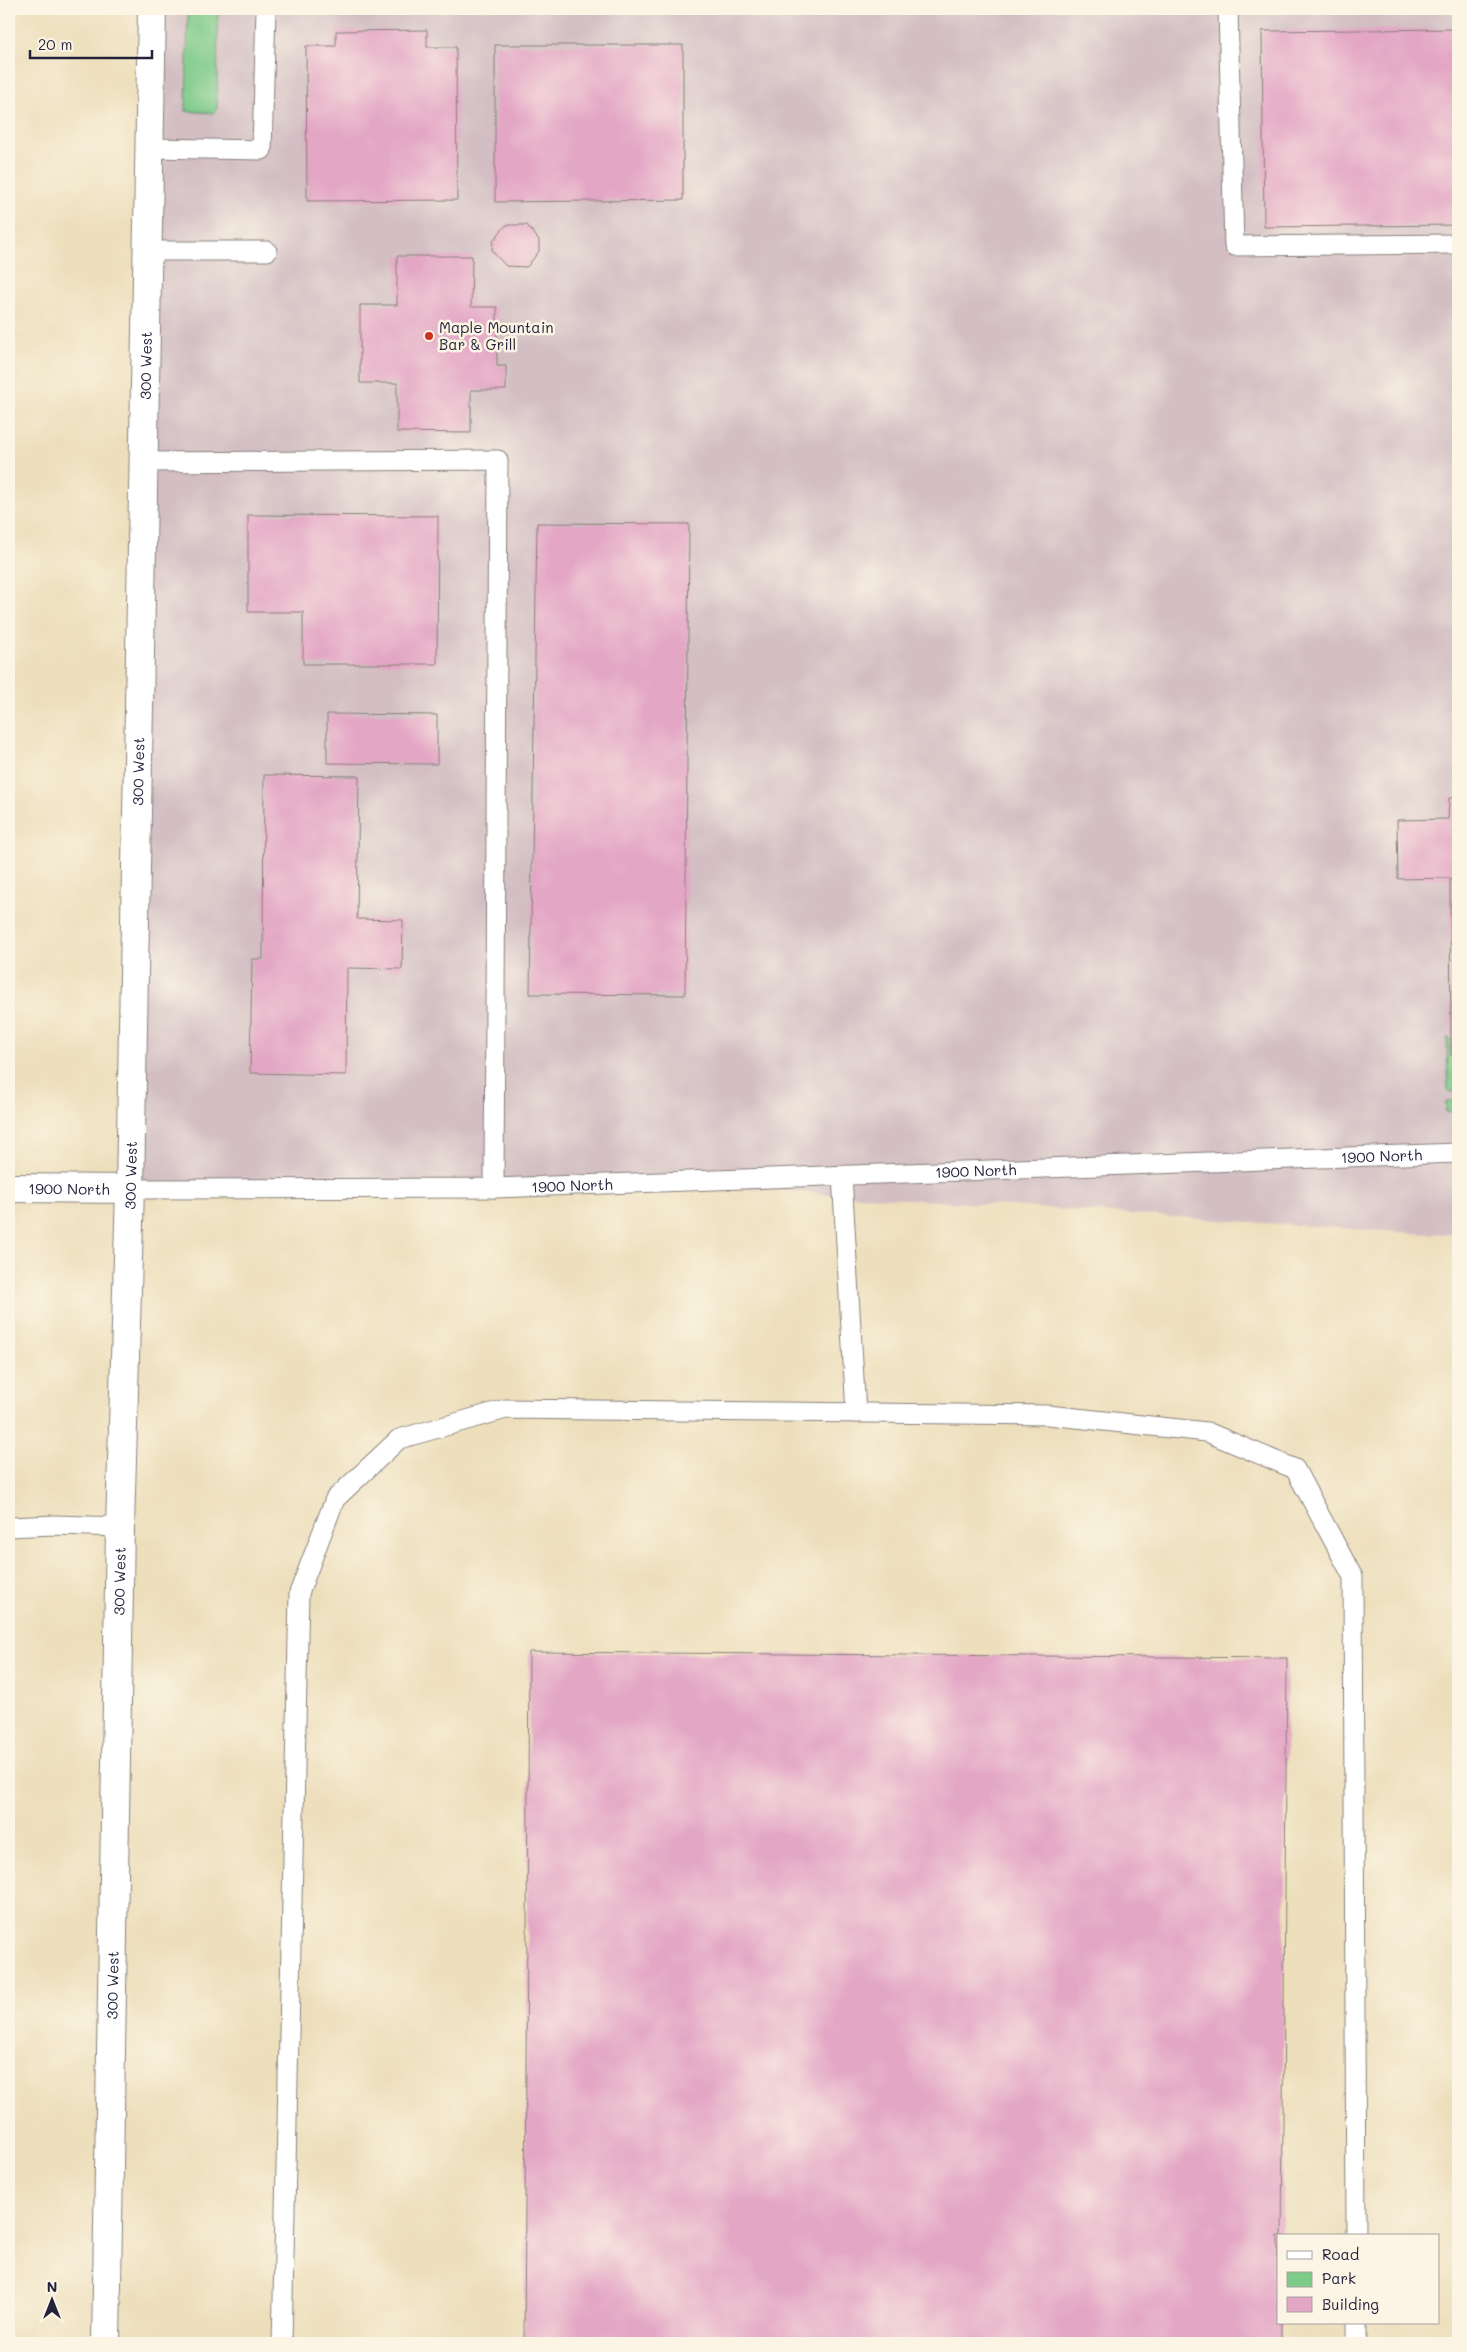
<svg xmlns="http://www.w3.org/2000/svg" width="1467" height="2352" font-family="Mali,sans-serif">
  <rect width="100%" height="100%" fill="#fcf5e5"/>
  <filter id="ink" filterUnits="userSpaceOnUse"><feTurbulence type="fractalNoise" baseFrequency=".02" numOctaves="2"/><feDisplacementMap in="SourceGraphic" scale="10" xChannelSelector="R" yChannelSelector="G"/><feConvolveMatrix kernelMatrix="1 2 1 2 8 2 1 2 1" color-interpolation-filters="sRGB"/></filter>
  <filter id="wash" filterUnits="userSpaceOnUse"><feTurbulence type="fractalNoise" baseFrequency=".0096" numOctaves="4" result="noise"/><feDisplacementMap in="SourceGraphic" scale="20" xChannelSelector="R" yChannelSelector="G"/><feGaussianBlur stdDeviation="1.12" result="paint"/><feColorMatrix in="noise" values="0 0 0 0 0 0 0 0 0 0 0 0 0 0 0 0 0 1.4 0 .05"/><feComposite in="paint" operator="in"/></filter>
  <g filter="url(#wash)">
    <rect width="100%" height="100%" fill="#eddfbc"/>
    <path fill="#d2bec3" d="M152,9H1458V1215H1452V1233L1428,1234L665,1183L130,1189Z"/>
    <g fill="#7eca89" stroke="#507662">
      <path d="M188,9H218L217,109L213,113L186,111Z"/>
      <path d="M1447,1038H1451V1055H1458V1092H1448Z"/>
      <path d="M1446,1101H1458V1111L1446,1112Z"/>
    </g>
    <g id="blocks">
      <g fill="#e3a6c5">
        <path d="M1458,29V225L1264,227L1262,31Z"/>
        <path d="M427,30V47H456L457,200L307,201L306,46H336V31Z"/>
        <path d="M495,45H683V200L495,202Z"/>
        <path d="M506,225H527L539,240V251L527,267L506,266L492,251L493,241Z"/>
        <path d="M397,256H472L471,307H497V366H506V390H471V433L397,432V383H360V305H397Z"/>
        <path d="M248,515L438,516L437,664H303V612H248Z"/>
        <path d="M537,523L689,524L685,995L530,994Z"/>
        <path d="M327,714L437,715V764L327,763Z"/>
        <path d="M264,775L359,776L357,919L403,920L402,969L347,968L346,1075L250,1073L252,959H263Z"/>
        <path d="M1449,798H1458V1055H1451L1450,878L1398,879L1397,820L1448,819Z"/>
        <path d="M529,1652L1287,1658L1282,2236H1278V2323H1281V2343H524Z"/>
      </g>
    </g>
  </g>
  <g filter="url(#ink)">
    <use href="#blocks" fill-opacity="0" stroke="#88807c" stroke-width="1"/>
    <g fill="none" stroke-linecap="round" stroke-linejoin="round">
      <defs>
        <g id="service">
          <path d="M1228,9L1234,246L1458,244"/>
          <path d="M150,148L262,150L266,9"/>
          <path d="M149,251H267"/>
          <path d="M842,1176L856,1413"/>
          <path id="s1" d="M494,1188L1458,1153"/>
          <path d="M130,1189L494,1188L498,460L143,462"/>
          <path d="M9,1527L55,1525L120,1527"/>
          <path d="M1357,2323V2343"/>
          <path d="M282,2343L299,1593L335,1499L399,1439L506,1409L1048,1415L1207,1432L1295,1469L1353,1577L1356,2236"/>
        </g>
        <g id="minor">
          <path id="s2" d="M9,1188L130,1189"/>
        </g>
        <g id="tertiary">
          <path id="s3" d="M106,2343L120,1527L130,1189L152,9"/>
        </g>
      </defs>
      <use href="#service" stroke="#88807c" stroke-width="21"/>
      <use href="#minor" stroke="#88807c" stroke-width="30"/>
      <use href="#tertiary" stroke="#88807c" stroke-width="30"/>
      <use href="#service" stroke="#fff" stroke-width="19"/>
      <use href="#minor" stroke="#fff" stroke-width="28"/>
      <use href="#tertiary" stroke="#fff" stroke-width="28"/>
    </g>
  </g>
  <circle fill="#c8321e" stroke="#fcf5e5" stroke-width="2" cx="429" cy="336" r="5"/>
  <g text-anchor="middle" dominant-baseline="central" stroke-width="5" stroke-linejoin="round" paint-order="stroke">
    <g font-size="15" fill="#22223b" stroke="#fcf5e5" text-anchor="start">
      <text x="439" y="327">Maple Mountain<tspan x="439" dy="17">Bar &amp; Grill</tspan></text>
    </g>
    <g font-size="15" fill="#22223b" stroke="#fcf5e5">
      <text stroke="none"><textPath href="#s3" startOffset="1978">300 West</textPath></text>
      <text stroke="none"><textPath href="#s3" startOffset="1572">300 West</textPath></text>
      <text stroke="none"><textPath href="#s1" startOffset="888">1900 North</textPath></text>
      <text stroke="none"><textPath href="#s1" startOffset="482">1900 North</textPath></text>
      <text stroke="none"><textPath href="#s3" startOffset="1168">300 West</textPath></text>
      <text stroke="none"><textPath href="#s1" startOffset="78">1900 North</textPath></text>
      <text stroke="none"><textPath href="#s2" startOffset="60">1900 North</textPath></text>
      <text stroke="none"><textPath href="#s3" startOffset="762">300 West</textPath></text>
      <text stroke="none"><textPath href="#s3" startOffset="358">300 West</textPath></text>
    </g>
  </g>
  <rect width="1467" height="2352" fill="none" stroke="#fcf5e5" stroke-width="30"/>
  <rect x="1277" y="2234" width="162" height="90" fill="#fcf5e5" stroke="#a5a1a1"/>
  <rect x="1287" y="2251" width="25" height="8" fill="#ffffff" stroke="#a5a1a1"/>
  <text x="1322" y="2260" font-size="15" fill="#22223b">Road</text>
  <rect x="1287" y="2272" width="25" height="15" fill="#7eca89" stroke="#a5a1a1"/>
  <text x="1322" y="2284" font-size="15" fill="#22223b">Park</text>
  <rect x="1287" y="2297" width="25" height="15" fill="#e3a6c5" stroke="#a5a1a1"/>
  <text x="1322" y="2310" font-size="15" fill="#22223b">Building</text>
  <g transform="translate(52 2300)" stroke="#fcf5e5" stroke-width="4" paint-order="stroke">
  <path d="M0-4L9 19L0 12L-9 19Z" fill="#22223b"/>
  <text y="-8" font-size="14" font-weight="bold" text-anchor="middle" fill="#22223b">N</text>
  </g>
  <path d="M30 50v8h122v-8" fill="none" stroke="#22223b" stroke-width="2.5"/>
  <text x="38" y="50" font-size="15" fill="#22223b" stroke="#fcf5e5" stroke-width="4" paint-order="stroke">20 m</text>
</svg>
